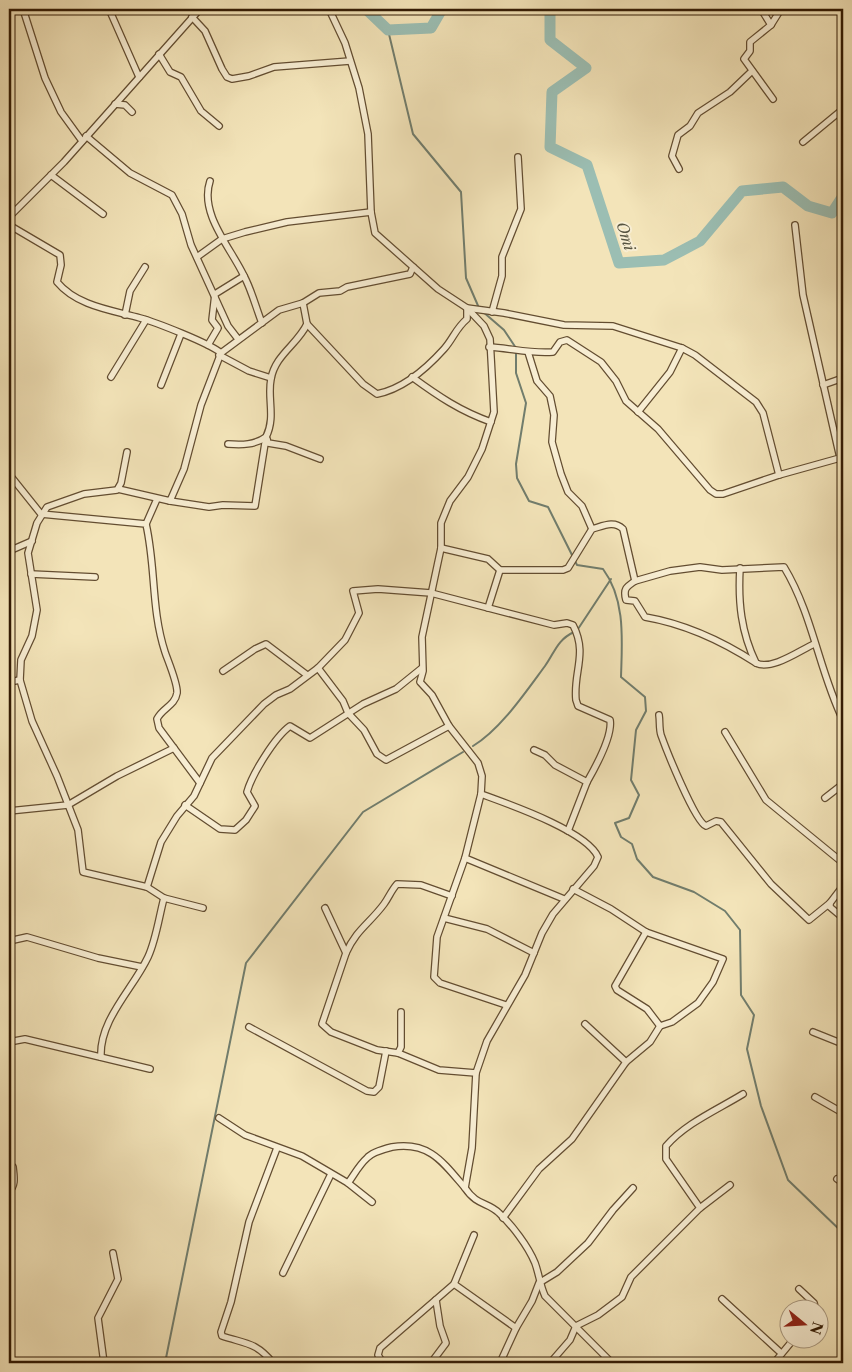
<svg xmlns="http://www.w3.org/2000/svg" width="852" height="1372" font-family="'Libre Caslon Text',serif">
  <rect width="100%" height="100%" fill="#f3e4b9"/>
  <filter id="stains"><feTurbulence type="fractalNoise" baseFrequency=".004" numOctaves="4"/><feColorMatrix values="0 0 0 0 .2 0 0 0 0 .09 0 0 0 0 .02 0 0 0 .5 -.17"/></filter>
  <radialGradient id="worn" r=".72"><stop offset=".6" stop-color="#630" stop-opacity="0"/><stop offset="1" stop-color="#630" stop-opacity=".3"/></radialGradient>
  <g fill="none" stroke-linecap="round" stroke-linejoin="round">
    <g stroke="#717d6d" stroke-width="2">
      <path d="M388,30L413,134L461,192L466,278L479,308"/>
      <path d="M482,311L504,330L516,348"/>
      <path d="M516,352V373L526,403L516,464L517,478L529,501L548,507L573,557"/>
      <path d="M575,561L577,565L603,569C626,600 622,641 621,677L645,697L646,711L636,730L631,780L639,795L629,818L615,823L621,837L632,844L637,859L653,877L694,892L725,911L740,930L741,995L754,1015L747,1049L761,1106L788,1180L843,1233"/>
      <path d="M578,629L611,579"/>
      <path d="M473,746C500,730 525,693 545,666C555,652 557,640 574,632"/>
      <path d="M165,1363L246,963L363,812L463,752"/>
    </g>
    <g stroke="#9bbeb3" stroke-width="11">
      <path d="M366,9L388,30L431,28L442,9"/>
      <path d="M550,9V40L586,68L552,92L550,147L587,165L619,263L664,260L700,241L742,191L783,187L808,206L832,213L843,196"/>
    </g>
    <defs>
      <g id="minor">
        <path d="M23,9L45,78L61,112L82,141"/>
        <path d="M109,9L139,77"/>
        <path d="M329,9L345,43L359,88L368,134L371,212L375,233L438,289L467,308L484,326L490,339L494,412L482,449L468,477L450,501L441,523V548L422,637L423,671L420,682L432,695L449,726L478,763L482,776L481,794C508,804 587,831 598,857L594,866L553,914L542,933L525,975L487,1041L476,1073L472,1148L465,1188C477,1206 488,1202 499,1213C512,1225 528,1246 535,1263C539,1274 540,1285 545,1296L612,1363"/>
        <path d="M761,9L771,25L781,9"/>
        <path d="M841,9L843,15"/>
        <path d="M192,17L205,31L222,69L227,77L232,79L249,76L274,67L350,61"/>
        <path d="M771,25L750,42V51L744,59L773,99"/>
        <path d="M159,54L170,72L181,77L201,111L219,126"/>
        <path d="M115,104L125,105L132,112"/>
        <path d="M86,136L130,173L172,195L182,214L191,245L228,326L238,339"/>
        <path d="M803,142L843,109"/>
        <path d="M679,169L672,156L678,135L690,126L698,113L730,92L752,71"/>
        <path d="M51,175L103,214"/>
        <path d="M210,181C199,214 231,248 244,276C252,291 256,308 262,323"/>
        <path d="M9,217L64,162L200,9"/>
        <path d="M9,225L60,255L61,265L57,282C77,306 111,310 140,318C155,322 209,343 221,353"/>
        <path d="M795,225L803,295L843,471"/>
        <path d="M197,257L222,239L245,232L287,222L371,212"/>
        <path d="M492,312L502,276V257L521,209L518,157"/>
        <path d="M125,315L130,291L145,267"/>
        <path d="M307,324L363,384L377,394C403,389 426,369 444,349C453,339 456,328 467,319V308L504,313L564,325L613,326L682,348L695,355L756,402L763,413L779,475"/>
        <path d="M208,345L218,328L212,320L215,294L244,276"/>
        <path d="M489,347C510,348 531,354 553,352L560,342L567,340L601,362L616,381L626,401L658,429L710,490L716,494H723L779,475L840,458"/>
        <path d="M528,352L537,381L550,396L554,415L552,442L561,474L568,492L582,506L592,529"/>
        <path d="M219,355L249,371L271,378"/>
        <path d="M111,377L146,320"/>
        <path d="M412,377C438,396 460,411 491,422"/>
        <path d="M161,385L181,334"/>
        <path d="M823,385L843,378"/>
        <path d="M638,412L670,372L682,348"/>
        <path d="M267,439L268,443L286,446L320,459"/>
        <path d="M228,444C242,445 255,445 266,437C276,417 267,398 271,379C275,355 298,344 307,324L303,303"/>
        <path d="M127,452L121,483L117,490L84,494L47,507L37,523L28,553L37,610L32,636L21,660L20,680L32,721L57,776L78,830L83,872L147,887L164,898L203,908"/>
        <path d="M9,474L41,514L146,524C156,568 151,609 165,652C168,661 178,684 177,693C175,706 162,708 157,719L159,728L200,783"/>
        <path d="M118,489L170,501L184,469L201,405L221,353L279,310L303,303L319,293L340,291L347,287L410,274L413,267"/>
        <path d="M170,501L209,507L223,505L255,506L266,437"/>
        <path d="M146,524L157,499"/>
        <path d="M441,548L488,559L500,570H563L568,568L592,529C603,526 614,520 623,529L635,581L670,571L700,567L722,570L784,567C813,615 819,671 843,720"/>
        <path d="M9,551L32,541"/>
        <path d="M740,568C738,602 741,632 756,663C771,671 799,651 814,644"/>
        <path d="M31,574L95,577"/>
        <path d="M635,581C626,587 623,589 626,600L635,601L645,617C686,624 722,641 756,663"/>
        <path d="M488,608L500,570"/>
        <path d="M318,668L343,701L348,713L364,730L377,754L386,760L449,726"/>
        <path d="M223,671L255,649L266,644L307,675"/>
        <path d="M9,682L20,680"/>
        <path d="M659,715C660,721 659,729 661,735C666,749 695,822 706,826L716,821L721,822L771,884L809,920L830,903"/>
        <path d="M725,732L766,800L843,863"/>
        <path d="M534,750L545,755L555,765L587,782L568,831"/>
        <path d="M481,794L465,858L437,937L434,977L440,983L506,1005"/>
        <path d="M825,798L843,784"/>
        <path d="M185,805L220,829L235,830L246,820L255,806L247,792C252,774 275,737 290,726L310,738L363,704L396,689L422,668"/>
        <path d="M9,811L68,805L117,776L174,748"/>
        <path d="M465,858L564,899"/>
        <path d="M843,886L830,903V907L843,918"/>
        <path d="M147,887L161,842L177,816L194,796L212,758L264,704L276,695L290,689L318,668L345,640L359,613L353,591L378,589L431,593L554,625L567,623L573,625C588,654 573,672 576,700L578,706L610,720C613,736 595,768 587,782"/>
        <path d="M325,908L346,953L322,1024L331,1032L377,1050L398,1053L439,1070L476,1073"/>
        <path d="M444,918L487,929L534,953"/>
        <path d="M646,932L615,986L617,990L647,1009L660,1026"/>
        <path d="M9,941L27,937L98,958L142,967"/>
        <path d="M346,953C356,930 370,923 384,904C389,897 391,891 397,884L421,885L452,896"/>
        <path d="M585,1024L626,1062"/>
        <path d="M249,1027L367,1091L374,1092L379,1087L386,1051"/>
        <path d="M813,1032L843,1044"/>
        <path d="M9,1042L25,1039L150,1069"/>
        <path d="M398,1053L401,1047V1012"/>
        <path d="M101,1057C99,1020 133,989 148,957C156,940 159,917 164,898"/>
        <path d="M815,1097L843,1113"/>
        <path d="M219,1118L245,1135L302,1156L348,1183L372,1202"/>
        <path d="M9,1168L13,1167C14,1177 16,1185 9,1192"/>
        <path d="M837,1179L843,1183"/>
        <path d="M348,1183C354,1175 359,1165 367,1158C372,1152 384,1149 392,1147C429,1141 443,1162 465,1188"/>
        <path d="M700,1208L730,1185"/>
        <path d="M503,1218L539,1169L572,1139L626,1062L650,1042L660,1026L672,1022L698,1003L713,982L723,959L646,932L611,909L573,889"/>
        <path d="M283,1273L331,1174"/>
        <path d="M454,1284L516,1328"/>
        <path d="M799,1289L814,1303L816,1310"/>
        <path d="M722,1299L781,1353"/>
        <path d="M9,1360L11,1363"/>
        <path d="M104,1363L98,1318L118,1279L113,1253"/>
        <path d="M273,1363C256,1342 246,1344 222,1336L221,1332L231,1302L249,1222L277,1148"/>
        <path d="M383,1363L378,1355L380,1348L454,1284L474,1235"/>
        <path d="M431,1363L446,1343L440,1326L436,1300"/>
        <path d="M500,1363L516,1328L532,1301L539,1283L557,1272L588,1243L613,1210L633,1188"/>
        <path d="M550,1363L570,1340L576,1326L598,1315L622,1297L631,1277L700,1208L666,1159V1146C686,1123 717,1110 743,1094"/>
        <path d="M774,1363L793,1340"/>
      </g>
    </defs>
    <use href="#minor" stroke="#634d31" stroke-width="8"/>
    <use href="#minor" stroke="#f7edd2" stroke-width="5.5"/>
  </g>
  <g text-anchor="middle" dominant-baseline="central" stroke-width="4" stroke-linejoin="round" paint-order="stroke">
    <g font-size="15" font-style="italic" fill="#575441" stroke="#f7edd2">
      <text transform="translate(626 236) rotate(72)">Omi</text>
    </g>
  </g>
  <rect width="852" height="1372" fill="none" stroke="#f3e4b9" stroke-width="30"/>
  <rect x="10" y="10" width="832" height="1352" fill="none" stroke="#331b04" stroke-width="2.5"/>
  <rect x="15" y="15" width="822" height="1342" fill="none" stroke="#331b04"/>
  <g transform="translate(804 1324) rotate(108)"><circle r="24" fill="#f7edd2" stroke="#a99980"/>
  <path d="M0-4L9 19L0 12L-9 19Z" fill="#8f2418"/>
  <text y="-8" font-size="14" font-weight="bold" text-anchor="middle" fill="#331b04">N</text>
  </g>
  <rect width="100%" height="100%" filter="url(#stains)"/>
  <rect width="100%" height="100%" fill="url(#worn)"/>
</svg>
